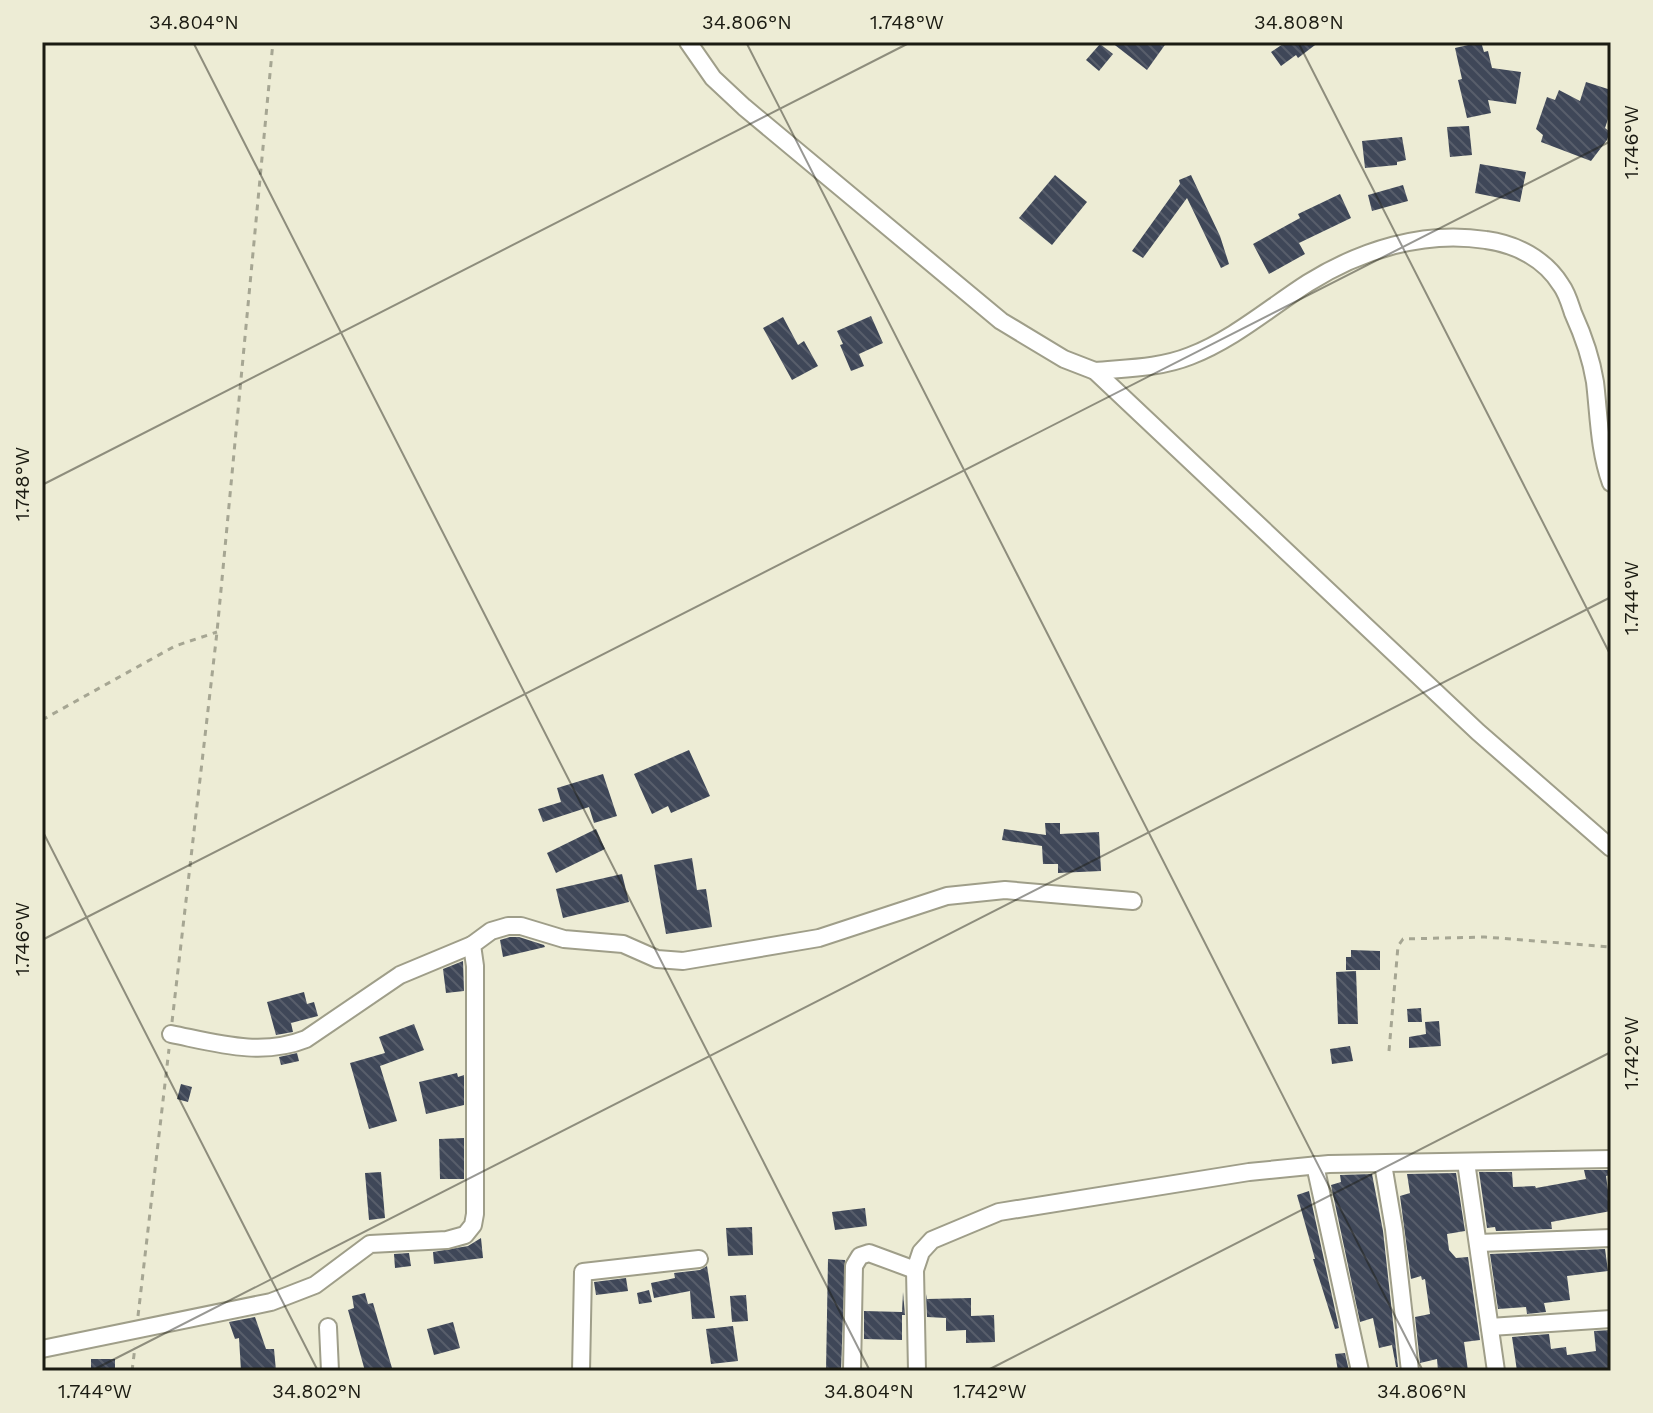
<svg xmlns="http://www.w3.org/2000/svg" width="1653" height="1413" font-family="'Work Sans',sans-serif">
  <defs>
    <pattern id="building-back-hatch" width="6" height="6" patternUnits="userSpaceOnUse" patternTransform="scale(2)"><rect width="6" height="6" fill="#3f4758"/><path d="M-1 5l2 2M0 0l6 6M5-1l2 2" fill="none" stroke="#585e6b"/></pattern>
  </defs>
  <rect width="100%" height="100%" fill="#edecd5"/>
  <g fill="url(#building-back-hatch)">
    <path d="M1111,42H1167L1147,70Z"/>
    <path d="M1286,42H1319L1298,58L1296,55L1281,66L1271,52Z"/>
    <path d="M1481,42L1484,52L1488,51L1492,68L1521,72L1516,104L1488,100L1491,113L1467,118L1458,80L1462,79L1455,48Z"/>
    <path d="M1100,44L1113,54L1099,71L1086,60Z"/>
    <path d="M1586,82L1611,90V110L1605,128L1610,132L1607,140L1591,161L1541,142L1543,135L1536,129L1547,97L1555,100L1559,90L1580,101Z"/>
    <path d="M1469,126L1472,155L1450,157L1447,127Z"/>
    <path d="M1402,137L1406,160L1397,162V165L1365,168L1362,141Z"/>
    <path d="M1480,164L1526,172L1520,202L1475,193Z"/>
    <path d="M1055,175L1087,202L1052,245L1019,218Z"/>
    <path d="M1191,175L1220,236L1229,264L1221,268L1187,198L1143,258L1132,251L1180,184L1179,180Z"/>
    <path d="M1403,185L1408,201L1372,211L1368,195Z"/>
    <path d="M1340,194L1351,218L1299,243L1305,254L1269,274L1253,244L1300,218L1298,214Z"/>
    <path d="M871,316L883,343L859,354L864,366L851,371L840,345L843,344L837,331Z"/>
    <path d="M783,317L798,345L804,341L818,366L792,380L763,328Z"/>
    <path d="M689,750L710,796L671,813L668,806L652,814L634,774Z"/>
    <path d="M603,774L617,816L594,823L589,807L543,822L538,809L561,802L557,788Z"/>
    <path d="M1045,823H1060V834L1099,832L1101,871L1058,873V864H1043L1042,846L1002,840L1004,829L1046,835Z"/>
    <path d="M596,829L605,849L556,873L547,853Z"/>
    <path d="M692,858L697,890L706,889L712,927L666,934L654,865Z"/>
    <path d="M622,874L629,902L563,918L556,889Z"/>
    <path d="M510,937H519L544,945L545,947L503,957L500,940Z"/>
    <path d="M1351,950L1380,951V970H1346V957H1351Z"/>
    <path d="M463,961L464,991L446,993L443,969Z"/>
    <path d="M1356,971L1358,1024H1338L1336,972Z"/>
    <path d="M304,992L307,1004L314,1002L318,1016L291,1023L293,1032L276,1035L267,1002Z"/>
    <path d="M1421,1008L1422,1022H1408L1407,1009Z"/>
    <path d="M1439,1021L1441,1046L1409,1048V1037L1426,1034L1425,1022Z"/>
    <path d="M414,1024L424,1050L380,1066L397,1121L369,1129L350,1063L385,1053L379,1037Z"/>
    <path d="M1350,1046L1353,1061L1332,1064L1330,1049Z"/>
    <path d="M297,1053L299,1061L281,1065L279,1057Z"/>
    <path d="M457,1073L458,1077L464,1075V1105L426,1114L419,1082Z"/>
    <path d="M181,1084L192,1087L188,1102L177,1099Z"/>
    <path d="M464,1138V1179H440L439,1139Z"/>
    <path d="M1584,1170H1611V1175L1606,1176L1611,1211L1551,1222L1552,1229L1496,1231L1495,1227L1487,1228L1479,1172H1512L1513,1187L1535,1186L1536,1188L1586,1179Z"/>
    <path d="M381,1172L385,1218L369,1220L365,1173Z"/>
    <path d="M1456,1173L1465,1231L1447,1234L1449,1250L1456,1258L1468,1257L1480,1340L1464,1342L1468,1371H1438L1437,1359L1420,1363L1415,1317L1430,1314L1425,1279L1422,1280L1421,1276L1411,1279L1400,1196L1410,1193L1407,1174Z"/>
    <path d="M1372,1174L1383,1231L1398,1367H1396L1392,1345L1379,1348L1373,1318L1360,1322L1331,1185L1341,1182L1340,1175Z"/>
    <path d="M1309,1191L1339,1328L1335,1329L1313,1259H1315L1297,1195Z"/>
    <path d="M865,1208L867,1226L835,1230L832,1212Z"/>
    <path d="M752,1227L753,1255L728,1256L726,1228Z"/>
    <path d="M481,1238L483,1258L434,1264L433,1252L468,1246Z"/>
    <path d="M1605,1249L1608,1271L1567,1276L1570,1300L1544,1303L1546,1312L1527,1314L1526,1307L1498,1309L1490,1254Z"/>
    <path d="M409,1253L411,1266L395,1268L394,1254Z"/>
    <path d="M828,1259L845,1260L841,1371H826Z"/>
    <path d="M707,1266L715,1318L692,1319L690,1291L654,1298L651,1283L675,1278L674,1273L700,1270Z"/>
    <path d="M626,1278L628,1291L596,1295L594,1282Z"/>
    <path d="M649,1290L652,1302L639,1304L637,1293Z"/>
    <path d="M903,1292L905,1315H902V1340L864,1339V1311L902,1312Z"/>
    <path d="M365,1293L368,1304L373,1303L392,1368L383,1371H365L348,1310L354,1308L352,1296Z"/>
    <path d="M926,1294L927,1299L971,1298V1316L994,1315L995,1342L966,1343V1330L946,1331V1318L927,1317Z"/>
    <path d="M746,1295L748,1321L732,1322L730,1296Z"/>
    <path d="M255,1317L266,1349H274L276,1371H241L239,1338L235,1339L229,1322Z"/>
    <path d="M453,1322L460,1348L434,1355L427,1329Z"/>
    <path d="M733,1326L738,1361L711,1364L706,1329Z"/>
    <path d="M1611,1330V1371H1517L1512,1337L1549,1334L1551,1349L1566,1347L1567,1355L1596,1351L1594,1331Z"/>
    <path d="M1345,1353L1349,1371H1338L1335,1354Z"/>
    <rect x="91" y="1359" width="24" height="12"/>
  </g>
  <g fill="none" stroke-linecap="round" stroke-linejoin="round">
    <defs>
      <g id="minor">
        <path d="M688,42L713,78L744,107L1001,321L1064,359L1095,371L1478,732L1611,848"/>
        <path d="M1095,371C1127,368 1160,368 1190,356C1234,339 1269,308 1308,283C1361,250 1424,230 1486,240C1516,244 1545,259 1561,285C1567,293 1570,304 1573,313C1583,335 1591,357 1595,382C1599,416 1599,450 1611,483"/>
        <path d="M171,1034C216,1043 261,1057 306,1039L400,975L472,945"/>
        <path d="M1466,1162L1496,1371"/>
        <path d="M1383,1164L1394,1229L1410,1371"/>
        <path d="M1315,1165L1360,1371"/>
        <path d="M1478,1243L1611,1238"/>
        <path d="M328,1327L330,1371"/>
        <path d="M1490,1327L1611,1319"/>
        <path d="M42,1349L271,1302L315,1285L370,1244L447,1240L465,1235L473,1225L475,1214V966L472,945L491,931L508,926H521L564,939L623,944L657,959L683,961L819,938L947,896L1005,890L1133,901"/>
        <path d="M581,1371L583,1272L699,1259"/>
        <path d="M852,1371L854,1266L860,1256L869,1253L915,1270"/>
        <path d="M917,1371L915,1270L921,1252L932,1240L999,1212L1249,1172L1329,1164L1611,1159"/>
      </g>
    </defs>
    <use href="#minor" stroke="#9f9e89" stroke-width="20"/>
    <g stroke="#a6a693" stroke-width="3" stroke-dasharray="6 6" stroke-linecap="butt">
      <path d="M42,720L175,646L217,632"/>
      <path d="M172,1022L217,632L273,42"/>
      <path d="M1389,1051L1398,946L1403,939L1485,937L1611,947"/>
      <path d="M138,1316L169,1049"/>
      <path d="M132,1371L135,1347"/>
    </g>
    <use href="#minor" stroke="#fff" stroke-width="16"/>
  </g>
  <path fill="none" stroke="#1b1b12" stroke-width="2" stroke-opacity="0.45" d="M193,42L870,1371M746,42L1423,1371M1298,42L1611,656M42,485L911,42M42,830L318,1371M42,940L1611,141M91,1371L1611,597M986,1371L1611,1052"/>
  <rect width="1653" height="1413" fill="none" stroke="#edecd5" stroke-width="88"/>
  <rect x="44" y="44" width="1565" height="1325" fill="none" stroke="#1b1b12" stroke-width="3"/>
  <g font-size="20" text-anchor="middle" fill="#1b1b12">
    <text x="194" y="29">34.804°N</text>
    <text x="747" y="29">34.806°N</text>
    <text x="907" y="29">1.748°W</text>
    <text x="1299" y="29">34.808°N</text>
    <text transform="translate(1631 142) rotate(-90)" y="7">1.746°W</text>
    <text transform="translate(22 484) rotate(-90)" y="7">1.748°W</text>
    <text transform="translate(1631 598) rotate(-90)" y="7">1.744°W</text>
    <text transform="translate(22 939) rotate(-90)" y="7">1.746°W</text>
    <text transform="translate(1631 1053) rotate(-90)" y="7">1.742°W</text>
    <text x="95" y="1398">1.744°W</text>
    <text x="317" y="1398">34.802°N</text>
    <text x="869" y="1398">34.804°N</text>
    <text x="990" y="1398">1.742°W</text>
    <text x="1422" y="1398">34.806°N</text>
  </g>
</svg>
